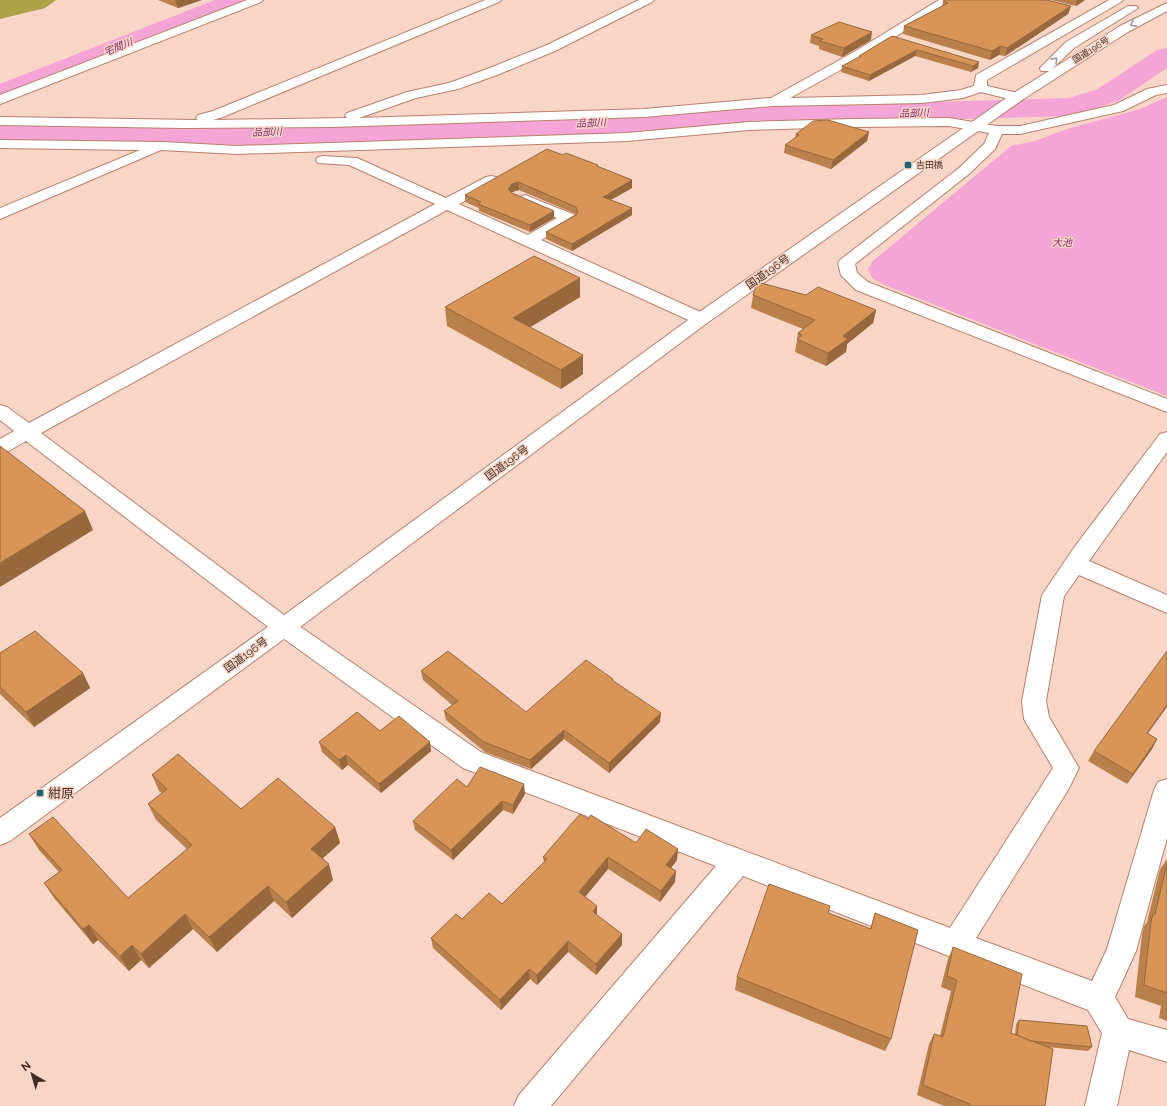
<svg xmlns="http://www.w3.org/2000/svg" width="1167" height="1106" font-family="Raleway,'Noto Sans JP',sans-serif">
  <rect width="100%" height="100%" fill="#f9d5c7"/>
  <path fill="#aea348" d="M0,0H56L45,8L0,19Z"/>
  <g fill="#f4a4d5">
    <path d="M1167,97V396L887,286L873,279L868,269L873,261L1011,146L1035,141L1067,129L1140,109Z"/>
    <path d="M936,103L925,119C726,129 526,140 326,145C217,147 108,144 0,142V126L94,125L701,111L805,105Z"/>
  </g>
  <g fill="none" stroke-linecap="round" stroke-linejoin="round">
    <g fill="#f4a4d5" fill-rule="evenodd">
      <path d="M215,0H250L246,5L10,100L0,103V84Z"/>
      <path d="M1167,48V68L1118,101L1072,116L864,122L853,119L849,113L853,107L864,104L1069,98L1098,89L1157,50Z"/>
    </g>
    <defs>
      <g id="minor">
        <path d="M247,0H263L261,2L0,104V95Z"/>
        <path d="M485,0H501L499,2L223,117L213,120L347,118L345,116L347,113L407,92L449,83L487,69L547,45L639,0H654L652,2L555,51L497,75L458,89L416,98L359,118L644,109L771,98L854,52L939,0H953L862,58L790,98L922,95L961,90L974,86L976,75L1109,0H1123L1121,2L987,80V86L1022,94L1024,97L1022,100L1017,101L981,92L963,98L922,103L773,106L644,117L332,127L183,128L0,125V117L197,120L196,118L198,115L213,111Z"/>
        <path d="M1167,85V93L1156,95L1123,111L1020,134H1002L995,149L969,174L855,264L857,273L868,282L1167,399V412L856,290L841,275L838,263L840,260L959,168L984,144L989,133L949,126L852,127L749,130L627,141L237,154L161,150L0,219V208L140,150L0,148V140L163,142L237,146L627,133L749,122L852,119L949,118L997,126H1020L1114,105L1147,89Z"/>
        <path d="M323,156L357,158L446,198L486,177L491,176L496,177L498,180L496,183L459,204L528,235L557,218L520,203L517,200L520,197L525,195L575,215L577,218L575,221L541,240L707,315L710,319L707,323L701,324L695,323L447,210L41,433L292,621L481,752L950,928L1053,768L1024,719L1022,701L1042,595L1073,549L1160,434L1167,432V452L1089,561L1167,595V613L1079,575L1064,596L1046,701L1049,717L1079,768L1068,790L976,938L1092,981L1107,949L1154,790L1158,782L1167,779V838L1136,951L1115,997L1128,1019L1167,1030V1062L1129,1050L1117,1106H1085L1102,1033L1088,1010L743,876L551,1106H514L519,1095L716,866L463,768L276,633L26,441L7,452L0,453V439L14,431L0,420V405L7,407L29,423L435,204L349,165L318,163L316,160L318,157Z"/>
      </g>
      <path id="highway" d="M1167,3V11L1128,32L1022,100L707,323L292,633L10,841L0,845V818L276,621L695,315L1012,94L1049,71H1041L1040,68L1066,42L1128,6H1136L1138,8L1074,48L1052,69L1120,26Z"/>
    </defs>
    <use href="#minor" stroke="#b8816b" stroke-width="2"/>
    <use href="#highway" stroke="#b8816b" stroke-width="2"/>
    <use href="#minor" fill="#fff" fill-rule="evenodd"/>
    <use href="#highway" fill="#fff" fill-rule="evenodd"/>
  </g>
  <g fill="#ba804b">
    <path d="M158,0H202L178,8Z"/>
    <path d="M1051,0H1085L1076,6Z"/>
    <path d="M943,1L1071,6L1068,14L1005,56L999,55L990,60L903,34L904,26L942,6Z"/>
    <path d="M811,35L871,40L842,57L819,49V46L810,43Z"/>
    <path d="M892,36L978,68L971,72L915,56L869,81L841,72L842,66L859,57V56Z"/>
    <path d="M869,132L867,141L831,169L784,153L785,145L795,138L796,134Z"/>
    <path d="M563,155L598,167L632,180V188L611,200L632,215L572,251L546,239V232L576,214L519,190L512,192V193L554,211V218L530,232L479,211V208L465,202V195Z"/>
    <path d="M580,278V297L530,327L583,374L561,389L447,326L445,307Z"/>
    <path d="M753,295H806L876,310L873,323L847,344L846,352L826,366L795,352L798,333L803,329L751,308Z"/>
    <path d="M0,653L83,673L90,688L34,727L0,694Z"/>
    <path d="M421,671L526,712L613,679V681L660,722L609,773L564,739L531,769L485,752L446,720L444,711L452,705L423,680Z"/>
    <path d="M380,731L431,751L381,793L348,765L342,770L322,752L319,742Z"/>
    <path d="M1148,734L1157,739L1152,749L1127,784L1088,761L1094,751Z"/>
    <path d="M152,775L241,809L335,827L340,843L322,859L333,880L292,918L274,901L217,952L193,929L149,968L141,960L129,971L98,940L93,944L54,898L44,883L59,872L39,850L29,834L128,898L187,849L156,820L148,804L162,793L159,791Z"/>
    <path d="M467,787L525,794L513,814L503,810L453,860L415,830L413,821Z"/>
    <path d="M588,819L636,843L677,860L671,868L675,882L660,902L608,869L585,897L597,915L622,934V945L596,975L568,952L537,985L530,979L501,1010L433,948L431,938L462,919L502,904L544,862L543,857Z"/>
    <path d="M1167,859V1021L1159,1018L1161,1006L1135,997L1142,934L1144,926L1147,922L1160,869Z"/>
    <path d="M828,913L870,929L875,913L891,1039L885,1051L735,990L737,977Z"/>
    <path d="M953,947L1011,1033L1015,1035L1016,1024L1019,1020L1092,1047L1088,1051L1047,1047L1045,1106H944L917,1095L929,1044L934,1034L940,1036L951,991L941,987L948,959Z"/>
  </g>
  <g fill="#97683d">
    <path d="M175,0H202L178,8Z"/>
    <path d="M1077,0H1085L1076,6Z"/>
    <path d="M1071,6L1068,14L1005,56L1007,48Z"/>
    <path d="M872,32L871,40L842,57L844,48Z"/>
    <path d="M1001,46L999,55L990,60L992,51Z"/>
    <path d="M917,50L915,56L869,81L870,75Z"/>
    <path d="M979,62L978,68L971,72L973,66Z"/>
    <path d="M869,132L867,141L831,169L833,160Z"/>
    <path d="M632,180V188L603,204V197Z"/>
    <path d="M518,182L519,190L512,192L508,196V189L512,184Z"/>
    <path d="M632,208V215L572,251V244Z"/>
    <path d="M554,211V218L530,232V225Z"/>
    <path d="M580,278V297L514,337L513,318Z"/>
    <path d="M876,310L873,323L847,344L846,352L826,366L828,353L843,336Z"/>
    <path d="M583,355V374L561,389V370Z"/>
    <path d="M85,511L93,530L0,587V563Z"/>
    <path d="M83,673L90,688L34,727L26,712Z"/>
    <path d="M1167,705V707L1141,743L1147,733Z"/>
    <path d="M661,713L660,722L609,773V763Z"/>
    <path d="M564,730V739L531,769L530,760Z"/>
    <path d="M1157,739L1152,749L1127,784L1133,774Z"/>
    <path d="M430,742L431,751L381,793L379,784Z"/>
    <path d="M346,755L348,765L342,770L339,760Z"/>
    <path d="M524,784L525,794L513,814V805Z"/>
    <path d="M502,801L503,810L453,860L451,850Z"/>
    <path d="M335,827L340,843L316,864L311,849Z"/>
    <path d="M678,849L677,860L665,876L666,865Z"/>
    <path d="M608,857V869L580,903L579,892Z"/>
    <path d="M329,864L333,880L292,918L286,902Z"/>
    <path d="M676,871L675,882L660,902L661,891Z"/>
    <path d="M268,886L274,901L217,952L209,937Z"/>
    <path d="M597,906V917L593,912Z"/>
    <path d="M185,914L193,929L149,968L141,954Z"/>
    <path d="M89,925L98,940L93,944L83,929Z"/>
    <path d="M622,934V945L596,975V964Z"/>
    <path d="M568,941V952L537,985V975Z"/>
    <path d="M132,945L141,960L129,971L120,956Z"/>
    <path d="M529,969L530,979L501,1010L500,1000Z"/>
  </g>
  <g fill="#d89557" stroke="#97683d">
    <path d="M945,0H1047L1071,6L1007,48L1001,46L992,51L904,26L948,3L943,1Z"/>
    <path d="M839,22L872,32L844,48L820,41L823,39L811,35Z"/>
    <path d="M892,36L979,62L973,66L917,50L870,75L842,66L861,56H859Z"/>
    <path d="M828,120L869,132L833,160L785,145L799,135L796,134L813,121Z"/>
    <path d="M547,149L563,155L566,153L598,165L597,166L632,180L603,197L632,208L572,244L546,232L576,215L578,212L576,207L518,182L512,184L508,189L512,193L554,211L530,225L478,204L481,202L465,195Z"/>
    <path d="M534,256L580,278L513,318L583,355L561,370L445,307Z"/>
    <path d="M757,282L806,295L818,287L876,310L843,336L848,339L828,353L797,339L802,335L798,333L815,320L753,295Z"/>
    <path d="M0,446L85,511L0,563Z"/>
    <path d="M35,631L83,673L26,712L0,687V653Z"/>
    <path d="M448,651L526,712L586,660L613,679L612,680L661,713L609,763L564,730L530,760L484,742L444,711L458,701L421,671Z"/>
    <path d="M1167,651V705L1147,733L1157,739L1133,774L1094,751Z"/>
    <path d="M357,712L380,731L399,716L430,742L379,784L346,755L339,760L319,742Z"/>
    <path d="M178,754L241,809L278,778L335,827L311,849L329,864L286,902L268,886L209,937L185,914L141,954L132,945L120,956L89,925L83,929L44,883L62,870L29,834L53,817L128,898L192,845L148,804L167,789L152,775Z"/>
    <path d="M480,767L524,784L513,805L502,801L451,850L413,821L457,779L467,787Z"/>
    <path d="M580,814L588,819L591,815L636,843L646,829L678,849L666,865L676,871L661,891L608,857L579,892L597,906L593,912L622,934L596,964L568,941L537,975L529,969L500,1000L431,938L456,914L462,919L489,893L502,904L547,859L543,857Z"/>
    <path d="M1167,864V993L1144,985L1151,922L1153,914H1155Z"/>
    <path d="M769,884L830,906L828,913L871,929L875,913L918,930L891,1039L737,977Z"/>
    <path d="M953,947L1022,974L1011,1033L1053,1049L1045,1106H969L970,1104L923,1085L934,1034L943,1037L957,980L947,976Z"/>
    <path d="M1019,1020L1087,1026L1092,1047L1031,1041L1017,1035Z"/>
  </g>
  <defs><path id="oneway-chevron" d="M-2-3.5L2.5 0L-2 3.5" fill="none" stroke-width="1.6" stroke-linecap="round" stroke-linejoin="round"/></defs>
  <g stroke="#a19691">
    <use href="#oneway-chevron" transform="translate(1133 24) rotate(151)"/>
    <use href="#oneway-chevron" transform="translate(1055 60) rotate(-44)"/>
  </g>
  <g fill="#236479" stroke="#f9d5c7" stroke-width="1.5">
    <rect x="904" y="161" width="8" height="8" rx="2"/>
    <rect x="36" y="789" width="8" height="8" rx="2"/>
  </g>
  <g text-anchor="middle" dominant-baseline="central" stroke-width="3" stroke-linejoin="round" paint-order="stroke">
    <g font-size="9" fill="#432c23" stroke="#f9d5c7">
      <text transform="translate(1091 50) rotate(-32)">国道196号</text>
    </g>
    <g font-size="9" fill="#432c23" stroke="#f9d5c7" text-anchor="start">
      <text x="916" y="165">吉田橋</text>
    </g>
    <g font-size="10" font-style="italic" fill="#842968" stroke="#f9d5c7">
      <text transform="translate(118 47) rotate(-22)">宅間川</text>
      <text transform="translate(914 113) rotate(-2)">品部川</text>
      <text transform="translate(591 123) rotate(-2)">品部川</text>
      <text transform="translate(267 132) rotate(-2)">品部川</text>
      <text x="1062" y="242">大池</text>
    </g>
    <g font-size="11" fill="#432c23" stroke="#f9d5c7">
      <text transform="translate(768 272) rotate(-35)">国道196号</text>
      <text transform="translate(507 463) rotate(-36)">国道196号</text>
      <text transform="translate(246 655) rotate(-36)">国道196号</text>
    </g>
    <g font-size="13" fill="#432c23" stroke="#f9d5c7" text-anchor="start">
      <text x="48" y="793">紺原</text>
    </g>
  </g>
  <g transform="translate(32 1074) rotate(322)" stroke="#f9d5c7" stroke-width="3" paint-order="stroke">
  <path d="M0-3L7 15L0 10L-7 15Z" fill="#432c23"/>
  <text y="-6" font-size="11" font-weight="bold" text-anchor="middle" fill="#432c23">N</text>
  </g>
</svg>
